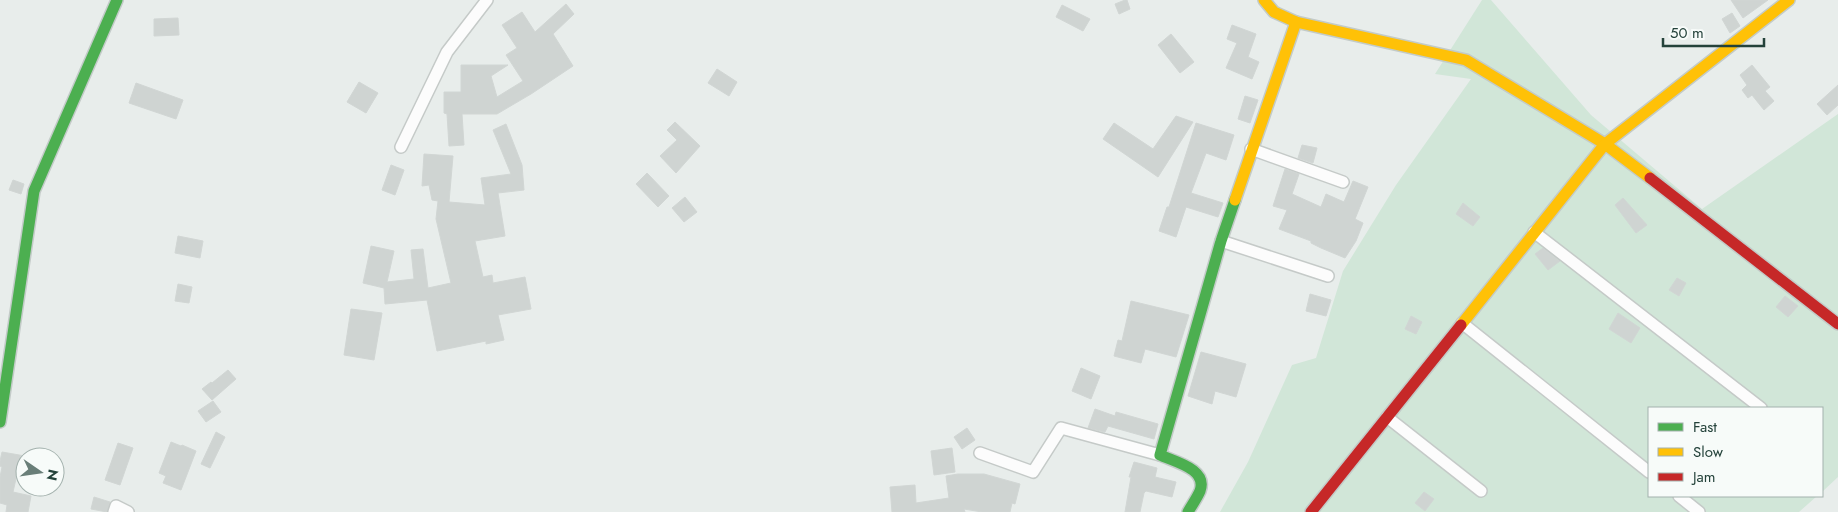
<svg xmlns="http://www.w3.org/2000/svg" width="1838" height="512" font-family="Jost,sans-serif">
  <rect width="100%" height="100%" fill="#e8edeb"/>
  <path fill="#d1e6d8" d="M1482,0H1491L1591,115L1702,209L1838,114V477L1822,492V408H1649V496H1817L1799,512H1220L1248,462L1292,365L1316,358L1343,271L1396,185L1471,79L1435,74Z"/>
  <g fill="#cfd4d2" stroke="#d1d6d4">
    <path d="M1125,0H1127L1130,9L1119,14L1115,4Z"/>
    <path d="M1731,0H1768L1743,18Z"/>
    <path d="M566,4L574,14L553,34L573,66L531,94L497,114H462L464,145L449,146L447,114L444,113V92H461V65H508L491,76L497,97L523,81L506,55L517,48L502,25L522,12L535,32Z"/>
    <path d="M1062,5L1090,19L1083,31L1056,17Z"/>
    <path d="M1732,13L1740,26L1730,33L1722,19Z"/>
    <path d="M178,18L179,35L154,36V19Z"/>
    <path d="M1232,25L1256,34L1248,57L1259,62L1252,79L1226,68L1237,43L1227,39Z"/>
    <path d="M1171,34L1194,62L1180,73L1158,45Z"/>
    <path d="M1752,65L1770,87L1765,91L1774,101L1764,110L1752,95L1748,98L1742,90L1747,85L1740,75Z"/>
    <path d="M717,69L737,82L729,96L708,83Z"/>
    <path d="M359,82L378,93L366,113L347,102Z"/>
    <path d="M136,83L183,100L176,119L129,103Z"/>
    <path d="M1838,85V105L1827,115L1817,104Z"/>
    <path d="M1245,96L1258,100L1250,123L1238,119Z"/>
    <path d="M1176,116L1193,122L1158,177L1103,139L1114,123L1153,149Z"/>
    <path d="M675,122L700,146L676,173L660,156L677,140L667,130Z"/>
    <path d="M1196,123L1234,135L1226,160L1206,153L1191,193L1223,203L1218,217L1186,207L1176,237L1159,231L1167,207H1169Z"/>
    <path d="M506,124L522,165L524,190L498,193L505,236L475,241L483,277L492,275L493,283L525,277L531,309L498,315L504,340L486,344V341L437,351L427,300L385,304L384,288L363,283L371,246L394,251L387,282L414,279L411,250L423,249L428,288L451,283L436,219L438,201L432,200L429,185L422,186L424,154L453,156L449,202L485,205L481,178L511,174L493,130Z"/>
    <path d="M1302,145L1317,148L1313,163L1298,158Z"/>
    <path d="M391,165L404,170L395,195L382,190Z"/>
    <path d="M1285,169L1299,174L1292,194L1321,207L1326,194L1344,202L1353,181L1368,187L1355,219L1363,223L1356,241L1345,258L1321,248L1311,243V241L1279,229L1287,210L1273,206Z"/>
    <path d="M647,173L669,196L658,207L636,184Z"/>
    <path d="M13,180L24,184L21,194L9,190Z"/>
    <path d="M685,197L697,212L684,222L672,208Z"/>
    <path d="M1623,198L1647,225L1636,233L1615,205Z"/>
    <path d="M1463,203L1480,217L1473,226L1456,214Z"/>
    <path d="M178,236L203,241L200,258L175,253Z"/>
    <path d="M1543,248L1560,261L1548,270L1535,254Z"/>
    <path d="M1677,278L1686,283L1679,296L1669,290Z"/>
    <path d="M178,284L192,287L189,303L175,301Z"/>
    <path d="M1310,294L1331,300L1326,316L1306,311Z"/>
    <path d="M1785,296L1798,306L1788,317L1776,307Z"/>
    <path d="M1131,301L1189,315L1176,357L1145,349L1141,363L1114,356L1118,340L1122,341Z"/>
    <path d="M351,309L382,313L374,360L344,355Z"/>
    <path d="M1618,313L1640,328L1631,343L1609,329Z"/>
    <path d="M1411,316L1422,322L1416,334L1405,329Z"/>
    <path d="M1201,352L1246,364L1236,397L1215,391L1212,404L1188,396Z"/>
    <path d="M1081,368L1100,376L1091,399L1072,391Z"/>
    <path d="M228,370L236,379L212,400L202,389L211,382L212,383Z"/>
    <path d="M213,401L221,412L206,422L198,411Z"/>
    <path d="M1095,409L1115,416L1116,412L1158,424L1154,439L1108,426L1105,432L1088,428Z"/>
    <path d="M967,428L975,440L962,449L954,437Z"/>
    <path d="M216,432L225,437L210,468L201,464Z"/>
    <path d="M171,442L181,446L182,445L196,451L181,490L163,483L166,476L159,473Z"/>
    <path d="M118,443L133,448L120,485L105,480Z"/>
    <path d="M952,448L955,472L934,475L931,451Z"/>
    <path d="M2,452L25,456V471L18,470L13,492L31,496L28,512H6L7,505L0,503V477L2,467L0,466V461Z"/>
    <path d="M1134,462L1157,468L1155,477L1176,482L1172,497L1146,491L1144,493L1140,512H1125L1131,477H1129Z"/>
    <path d="M958,474H984L1020,484L1015,504L1012,503L1010,512H982L964,509L965,512H892L890,487L915,485L916,503L949,498L946,476Z"/>
    <path d="M1424,492L1434,499L1425,511L1415,503Z"/>
    <path d="M94,497L110,502L107,512L91,509Z"/>
  </g>
  <g fill="none" stroke-linecap="round" stroke-linejoin="round">
    <defs>
      <g id="street">
        <path d="M401,147L447,52L487,0"/>
        <path d="M1251,149L1343,182"/>
        <path d="M1534,232L1761,408"/>
        <path d="M1221,241L1328,276"/>
        <path d="M1462,323L1649,472"/>
        <path d="M1387,417L1481,491"/>
        <path d="M980,453L1033,472L1061,428L1160,455"/>
        <path d="M1679,496L1699,512"/>
        <path d="M114,512L116,506L128,512"/>
      </g>
      <g id="fast">
        <path d="M0,422L34,191L117,0"/>
        <path d="M1188,512C1192,505 1197,498 1200,491C1208,469 1175,462 1160,455L1221,241L1235,200"/>
      </g>
      <g id="slow">
        <path d="M1296,22L1466,60L1605,144L1650,178"/>
        <path d="M1235,200L1296,22L1274,12L1264,0"/>
        <path d="M1461,325L1605,144L1789,0"/>
      </g>
      <g id="jam">
        <path d="M1650,178L1838,324"/>
        <path d="M1311,512L1461,325"/>
      </g>
    </defs>
    <use href="#street" stroke="#c5cac8" stroke-width="14"/>
    <use href="#fast" stroke="#c3cbc8" stroke-width="14"/>
    <use href="#slow" stroke="#c3cbc8" stroke-width="14"/>
    <use href="#jam" stroke="#c3cbc8" stroke-width="14"/>
    <use href="#street" stroke="#fcfcfc" stroke-width="11"/>
    <use href="#fast" stroke="#4caf50" stroke-width="11"/>
    <use href="#slow" stroke="#ffc107" stroke-width="11"/>
    <use href="#jam" stroke="#c62828" stroke-width="11"/>
  </g>
  <rect x="1648" y="407" width="175" height="90" fill="#f7fbf9" stroke="#a3b1ad"/>
  <rect x="1658" y="423" width="25" height="8" fill="#4caf50" stroke="#a3b1ad"/>
  <text x="1693" y="432" font-size="15" fill="#24423a">Fast</text>
  <rect x="1658" y="448" width="25" height="8" fill="#ffc107" stroke="#a3b1ad"/>
  <text x="1693" y="457" font-size="15" fill="#24423a">Slow</text>
  <rect x="1658" y="473" width="25" height="8" fill="#c62828" stroke="#a3b1ad"/>
  <text x="1693" y="482" font-size="15" fill="#24423a">Jam</text>
  <g transform="translate(40 472) rotate(103)"><circle r="24" fill="#f7fbf9" stroke="#a3b1ad"/>
  <path d="M0-4L9 19L0 12L-9 19Z" fill="#697e78"/>
  <text y="-8" font-size="14" font-weight="bold" text-anchor="middle" fill="#24423a">N</text>
  </g>
  <path d="M1663 38v8h101v-8" fill="none" stroke="#24423a" stroke-width="2.5"/>
  <text x="1670" y="38" font-size="15" fill="#24423a" stroke="#f7fbf9" stroke-width="4" paint-order="stroke">50 m</text>
</svg>
